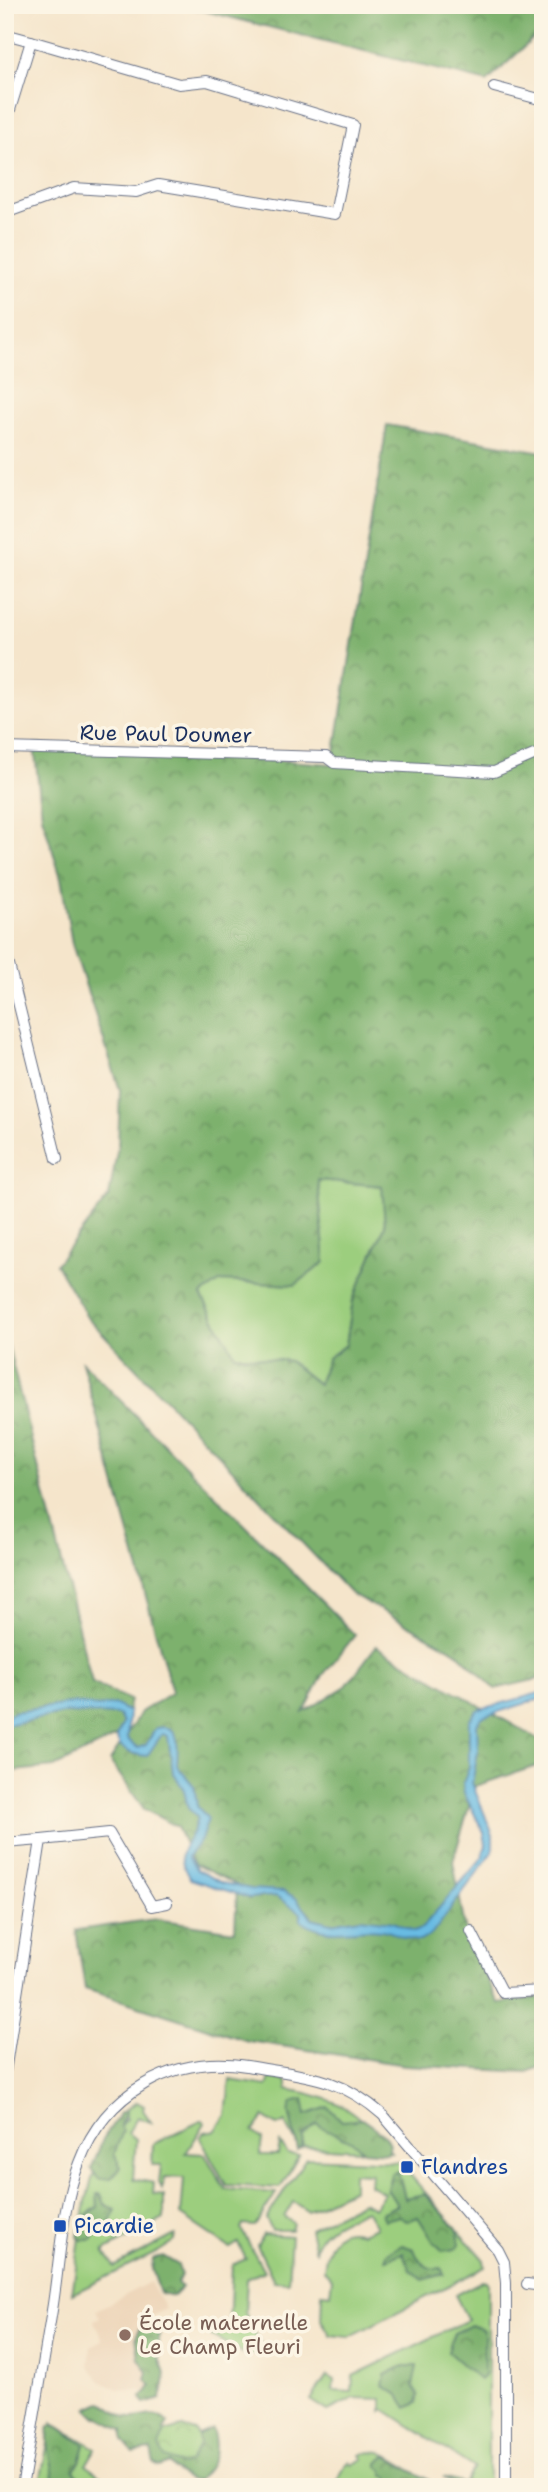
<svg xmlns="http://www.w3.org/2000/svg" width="548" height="2492" font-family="'Shantell Sans',sans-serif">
  <defs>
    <pattern id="forest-crowns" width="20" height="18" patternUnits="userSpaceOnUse" patternTransform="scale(1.75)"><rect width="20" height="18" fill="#7db16d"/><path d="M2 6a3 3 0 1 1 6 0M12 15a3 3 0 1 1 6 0" fill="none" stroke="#66905d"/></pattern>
    <pattern id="park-crowns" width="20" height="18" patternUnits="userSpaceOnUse" patternTransform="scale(1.75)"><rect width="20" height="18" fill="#9cce7e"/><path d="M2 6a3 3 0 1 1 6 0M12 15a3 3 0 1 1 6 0" fill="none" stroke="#86b16f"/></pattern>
  </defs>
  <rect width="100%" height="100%" fill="#fcf5e5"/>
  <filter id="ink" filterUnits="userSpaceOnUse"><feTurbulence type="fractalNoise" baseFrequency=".0143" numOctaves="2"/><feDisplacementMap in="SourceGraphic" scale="14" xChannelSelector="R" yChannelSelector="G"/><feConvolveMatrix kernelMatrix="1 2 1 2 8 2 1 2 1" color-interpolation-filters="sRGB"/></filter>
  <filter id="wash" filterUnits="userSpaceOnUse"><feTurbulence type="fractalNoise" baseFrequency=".00686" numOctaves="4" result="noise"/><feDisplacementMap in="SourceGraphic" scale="28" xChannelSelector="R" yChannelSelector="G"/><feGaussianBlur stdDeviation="1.57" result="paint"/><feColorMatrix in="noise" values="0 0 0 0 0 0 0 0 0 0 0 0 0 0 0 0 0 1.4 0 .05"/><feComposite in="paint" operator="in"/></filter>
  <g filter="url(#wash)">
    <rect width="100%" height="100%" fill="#f5e5cb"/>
    <path fill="#eed7bb" d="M150,2282L165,2309L143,2321L149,2331L152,2384L144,2391L118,2389L104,2383L89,2367L91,2346L103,2340L94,2321L100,2318L96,2310Z"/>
    <g fill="#9cce7e" stroke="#5c7e6e" stroke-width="2">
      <path d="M318,1180L383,1186L385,1226L353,1300L346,1345L328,1358L318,1384L289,1361L235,1355L200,1295L221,1281L295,1285L325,1262Z"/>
      <path d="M270,2078L287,2081V2089C342,2099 356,2110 391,2152L298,2146L285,2122L277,2126L264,2117L253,2132L262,2139L260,2155H278L280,2143L288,2154L299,2155L280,2188L226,2185L200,2138L204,2132L216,2130L226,2115L230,2080L267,2086Z"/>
      <path d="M137,2102L144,2106L143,2110L151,2122L137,2117L128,2133L136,2139L133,2179L154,2183L153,2194L164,2196V2219L104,2251L114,2267L175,2235V2241L158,2252L72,2294C82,2235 82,2163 126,2119L125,2110Z"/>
      <path d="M203,2120L205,2123L186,2153L205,2154L225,2189L276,2193L255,2226L243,2225L241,2229L264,2271L247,2279L245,2313L262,2347L258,2354L242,2353L207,2333L206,2325L229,2326L232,2265L246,2259L238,2243L230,2248L181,2215L184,2178L165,2177L162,2189L159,2182L161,2165H152L153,2144Z"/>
      <path d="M306,2158L399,2162L484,2260L485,2267L349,2337L331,2335L321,2320L322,2293L330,2294L332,2279L324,2270C326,2247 334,2224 362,2233L376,2227L366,2210C346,2219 317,2227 315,2252L310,2229L363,2202L374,2208L384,2193L370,2185L371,2174L353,2173V2189L307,2211L293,2202L284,2217L293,2223L291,2230H272L266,2219Z"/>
      <path d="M263,2234L291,2236L288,2282L274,2281L257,2245Z"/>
      <path d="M482,2281L488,2282V2487H459L443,2477L464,2483L474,2468L384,2409L382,2411V2399L354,2398L328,2411L311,2400L327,2376L334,2380L333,2391L352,2392L353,2376L468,2320L455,2295Z"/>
      <path d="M52,2423L96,2448L86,2465L117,2487H39Z"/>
      <path d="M369,2451L381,2452L408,2468L405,2473L438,2487H337C338,2476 341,2468 350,2461L352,2465L364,2459L361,2455Z"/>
    </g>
    <g fill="url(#forest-crowns)" stroke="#4c7066" stroke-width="2" fill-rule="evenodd">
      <path d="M181,5H543V29L487,82Z"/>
      <path d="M387,425L543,452V1678L495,1689L457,1652L350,1593L88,1318L56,1264L109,1196L118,1146L120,1090L72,944L61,878L42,816L34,745L333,764ZM318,1180L382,1186L385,1226L353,1300L346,1345L328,1358L318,1384L289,1361L235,1355L201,1295L221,1281L295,1285L325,1262Z"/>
      <path d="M5,1334L92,1683L130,1700L122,1734L54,1767L5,1772Z"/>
      <path d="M82,1362L355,1635L323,1675L304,1712L346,1686L376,1646L543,1742V1764L475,1786L453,1861L467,1939L499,2003L543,1997V2066L527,2072L405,2065L248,2041L85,1989L76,1930L156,1919L235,1931L237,1885L194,1864L177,1827L144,1809L110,1761L141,1712L172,1692Z"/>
      <path d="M303,2099L306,2115L328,2107L342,2121L362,2119L386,2136L390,2144L388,2153L363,2151C349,2135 334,2136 317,2124L303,2136L302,2147L298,2150L289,2112L292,2102Z"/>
      <path d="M121,2112H126L120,2125L123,2131L114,2154L121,2167L111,2178L99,2179L91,2169L103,2139Z"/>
      <path d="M398,2171L405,2198L424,2194L457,2228L460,2244L455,2249L443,2251L433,2241L418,2217L408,2221L400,2216L384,2220L381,2213L397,2205L387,2189L391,2174Z"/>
      <path d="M97,2194H101L105,2204L116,2210L106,2230L97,2232L92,2240H82L78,2237C79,2225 87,2212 98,2207Z"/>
      <path d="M402,2245L414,2249C418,2262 428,2271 441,2268L444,2274L423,2280L410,2270L403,2253L386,2259V2254Z"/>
      <path d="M163,2256L178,2265L181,2275L177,2283L182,2287L173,2296L160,2293L152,2269L153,2259Z"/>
      <path d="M471,2325L484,2330V2376L480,2380L448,2352L454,2333Z"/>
      <path d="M151,2326L160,2336C154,2351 159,2357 164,2370C167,2380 162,2390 161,2399L145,2404L141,2397L152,2386L146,2380L148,2372L139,2359L136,2336L141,2328Z"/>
      <path d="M403,2366H417L413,2386L419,2395L417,2403L407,2408L398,2394L383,2386L385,2375Z"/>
      <path d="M101,2402C113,2405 118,2418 131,2418C146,2418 155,2409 168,2423L164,2430L165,2442L196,2436L212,2429C219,2451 214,2465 197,2481C189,2482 173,2470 169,2463L160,2467L154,2464L151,2450L133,2453L123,2441V2430L97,2417L88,2408Z"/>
      <path d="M49,2426H57L85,2445L80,2462L74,2469L84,2487H54C56,2466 44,2448 49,2426Z"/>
      <path d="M387,2456C404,2468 422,2475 439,2487H392L388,2476H384L382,2470L378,2467V2463Z"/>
    </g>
    <path fill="url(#park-crowns)" stroke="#5c7e6e" stroke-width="2" d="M182,2427L196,2431L200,2444L190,2461L183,2465L165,2458L159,2446L165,2432Z"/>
    <path fill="#67bbe3" stroke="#4175a0" stroke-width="2" d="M543,1692V1698L482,1717L477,1724L478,1751L472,1783L493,1835V1851L432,1934L420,1941C407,1941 396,1932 382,1930C349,1926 330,1940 301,1920V1913L276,1896L249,1898L190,1879C169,1845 193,1847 197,1817L188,1808L184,1790L173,1772L168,1736L162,1734L147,1756C136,1755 113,1750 118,1734C120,1730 122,1727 123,1723L119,1715L67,1713L5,1725V1716L14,1712L75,1703L97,1707L114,1704L129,1712L127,1739L138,1748L146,1745L156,1728C183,1722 177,1748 177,1766L194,1786L197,1806L208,1819L201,1839L188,1857L197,1870L222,1883L251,1889L283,1891L296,1898L312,1918L331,1923L360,1918L393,1922L414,1931L422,1928L482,1858L486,1845L484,1833L464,1793L463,1783L469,1768V1721L477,1710Z"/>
  </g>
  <g filter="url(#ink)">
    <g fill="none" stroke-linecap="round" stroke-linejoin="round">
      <defs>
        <g id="street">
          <path d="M5,34L31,41"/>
          <path d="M494,87L543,100"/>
          <path d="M5,126L31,41L179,84L207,81L353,125L335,214L158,185L136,192L74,188L5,213"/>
          <path d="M5,748L326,757L334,763L494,772L543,751"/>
          <path d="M5,949L57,1159"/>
          <path d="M5,1843L41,1840"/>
          <path d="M471,1931L503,1993L543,1991"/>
          <path d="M5,2072L41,1840L109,1833L152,1906L167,1903"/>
          <path d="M527,2284L543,2286"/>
          <path d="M22,2487C33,2426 43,2365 53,2304C60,2258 62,2206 79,2163C105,2093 173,2054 247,2066C304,2076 338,2075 383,2115L498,2250L504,2262L506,2283V2487"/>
        </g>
      </defs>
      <use href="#street" stroke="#676f84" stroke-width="12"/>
      <use href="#street" stroke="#fff" stroke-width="10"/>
    </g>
  </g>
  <g fill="#1a4fb4" stroke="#fcf5e5" stroke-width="2.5">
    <rect x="400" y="2160" width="14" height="14" rx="3.5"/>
    <rect x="53" y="2219" width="14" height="14" rx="3.5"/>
  </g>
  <circle fill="#8d6e63" stroke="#fcf5e5" stroke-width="2.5" cx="125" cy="2335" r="7"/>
  <g text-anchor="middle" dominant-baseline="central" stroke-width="7" stroke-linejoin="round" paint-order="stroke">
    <g font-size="21" fill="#1b2f5e" stroke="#fcf5e5">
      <text transform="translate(166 734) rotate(1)">Rue Paul Doumer</text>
    </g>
    <g font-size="21" fill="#164399" stroke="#fcf5e5" text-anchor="start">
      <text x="421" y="2167">Flandres</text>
      <text x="74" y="2226">Picardie</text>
    </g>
    <g font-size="21" fill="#785e54" stroke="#fcf5e5" text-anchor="start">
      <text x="139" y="2323">École maternelle<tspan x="139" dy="24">Le Champ Fleuri</tspan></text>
    </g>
  </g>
  <rect width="548" height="2492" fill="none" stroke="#fcf5e5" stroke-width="28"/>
</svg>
